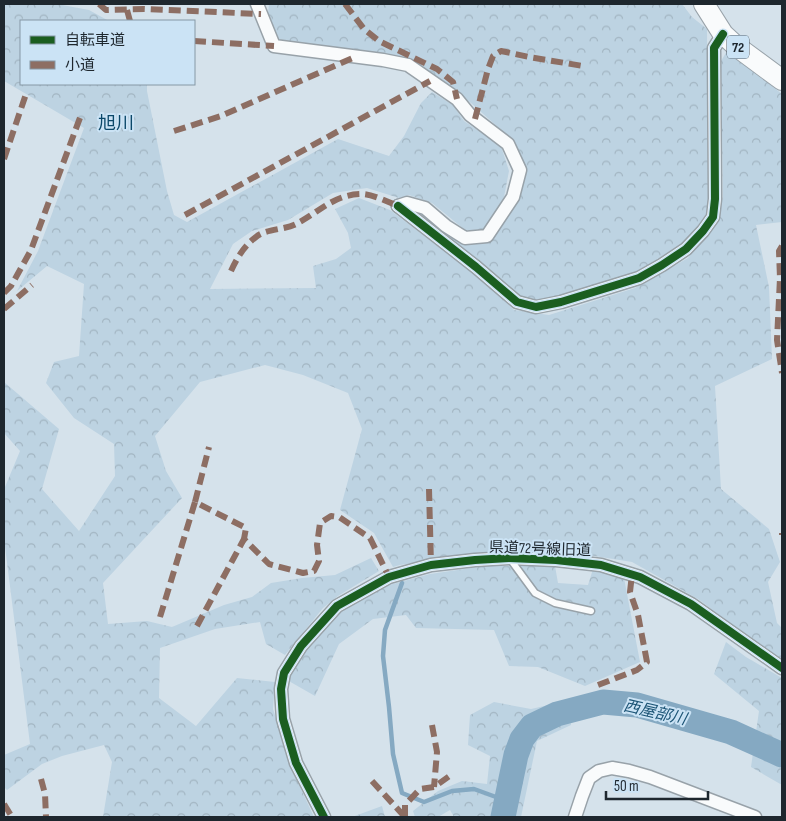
<svg xmlns="http://www.w3.org/2000/svg" width="786" height="821" font-family="'Sofia Sans Condensed','Noto Sans JP',sans-serif">
  <defs>
    <pattern id="forest-crowns" width="20" height="18" patternUnits="userSpaceOnUse" patternTransform="scale(1.25)"><rect width="20" height="18" fill="#bdd3e2"/><path d="M2 6a3 3 0 1 1 6 0M12 15a3 3 0 1 1 6 0" fill="none" stroke="#a2b5c2"/></pattern>
  </defs>
  <rect width="100%" height="100%" fill="#d5e2eb"/>
  <g fill="url(#forest-crowns)">
    <path d="M4,4H57L89,10L109,21H21V84H147V91L167,191L174,215L187,222L338,139L389,156L404,136L421,103L432,92L453,105L464,121L501,146L509,171L504,197L484,230H465L432,203L409,195L399,198L367,188L333,193L288,220L252,231L233,244L210,289L316,288L313,266L336,259L351,248L348,233L335,209L359,198L390,210L484,281L514,310L549,315L635,288L688,258L717,220L723,197L721,61L727,51L782,94V222L756,225L769,287L772,359L715,386L721,489L769,529L780,562L768,582L777,623L782,628V659L773,655L698,599L632,562L563,551H494L400,565L393,567L374,533L340,510L362,429L348,393L303,375L265,365L200,382L155,436L166,471L182,498L103,583L108,624L147,621L172,627L224,605L252,597L271,583L302,578L335,575L371,558L379,571L338,596L323,608L285,655L266,644L260,622L215,629L160,648L159,698L196,726L237,678L275,682L273,709L294,774L314,817H103L112,762L104,745L62,756L42,764L7,790L4,787V755L30,744L4,539L5,487L20,451L4,433V382L59,429L42,489L79,531L115,476L114,444L74,418L46,383L54,362L79,356L84,284L47,266L17,291L38,251L84,128L4,81Z"/>
    <path d="M269,4H682L692,17L707,29L708,211L704,220L685,243L664,258L637,272L563,295L538,300L522,298L408,208L421,210L440,229L464,244L490,242L518,202L526,174L521,155L500,129L471,103L431,74L403,58L279,40L268,13Z"/>
    <path d="M485,566H555L558,583L588,585L593,569L624,578L640,662L585,686L538,667L509,666L494,630L416,628L406,615L373,619L339,644L315,696L287,680L308,647L340,612L389,585L430,574Z"/>
    <path d="M726,642L746,657L782,678V785L751,767L759,711L714,674Z"/>
    <path d="M570,700L571,725L537,741L521,817H454L450,810L438,817H415L413,811L438,791L462,781L487,784L490,756L468,745L470,715L494,702L531,709Z"/>
    <path d="M382,806L385,817H352Z"/>
  </g>
  <g fill="none" stroke-linecap="round" stroke-linejoin="round">
    <path stroke="#85a9c2" stroke-width="4.5" d="M402,583L385,630L383,656L389,707L393,754L402,793L424,802L452,791L474,789L507,801"/>
    <path stroke="#85a9c2" stroke-width="25" d="M503,817L516,755L522,739L532,726L557,714L603,702L637,705L731,732L782,755"/>
    <defs>
      <path id="lane" d="M510,559L535,593L555,603L591,611"/>
      <g id="street">
        <path d="M257,4L274,46L383,60L408,65L457,99L470,115L508,144L520,170L513,197L487,236L465,238L446,226L425,208L407,203L398,206"/>
        <path d="M398,206L476,267L517,302L536,307L561,302L639,278L662,265L686,249L703,231L713,217L715,199L714,48L723,34"/>
        <path d="M324,817L296,763L283,719L281,689L284,673L301,646L337,606L389,577L431,565L475,560L509,558L556,560L601,565L640,577L691,604L782,668"/>
        <path d="M575,817L582,796L589,778L599,771L612,768L629,771L650,777L755,817"/>
      </g>
      <path id="primary" d="M704,4L723,34L736,46L782,80"/>
    </defs>
    <use href="#lane" stroke="#98a2a9" stroke-width="9"/>
    <use href="#street" stroke="#98a2a9" stroke-width="15"/>
    <use href="#primary" stroke="#98a2a9" stroke-width="22"/>
    <use href="#lane" stroke="#f9fbfc" stroke-width="6"/>
    <use href="#street" stroke="#f9fbfc" stroke-width="12"/>
    <use href="#primary" stroke="#f9fbfc" stroke-width="20"/>
    <g stroke="#8d6e63" stroke-width="6" stroke-dasharray="12 6" stroke-linecap="butt">
      <path d="M99,4L106,10L144,9L261,14"/>
      <path d="M345,4L364,29L379,41L437,69L453,82L457,99"/>
      <path d="M127,10L130,21"/>
      <path d="M194,41L274,46"/>
      <path d="M475,119L488,69L493,56L501,51L529,57L583,66"/>
      <path d="M174,131L221,116L355,57"/>
      <path d="M4,159L27,91"/>
      <path d="M185,215L430,81"/>
      <path d="M782,246L779,251L780,278L777,340L782,373"/>
      <path d="M231,271C237,258 244,246 256,237C265,229 284,230 296,224C318,213 334,194 362,194C372,194 388,202 398,206"/>
      <path d="M4,293L11,286L31,250L81,115"/>
      <path d="M4,309L32,285"/>
      <path d="M429,489L431,565"/>
      <path d="M195,502L209,447"/>
      <path d="M782,533V535"/>
      <path d="M160,617L195,502L246,528L244,539L269,564L303,573L314,571L319,561L317,545L320,523L331,516L339,517L370,538L389,577"/>
      <path d="M197,626L244,539"/>
      <path d="M598,685L637,670L647,662L638,615L630,592L632,574"/>
      <path d="M432,725L437,752L434,787"/>
      <path d="M41,779L45,794L46,817"/>
      <path d="M372,781L404,816"/>
      <path d="M4,804L12,817"/>
      <path d="M405,817V805L420,789L434,787L451,775"/>
    </g>
    <defs>
      <g id="cycleway">
        <path d="M398,206L476,267L517,302L536,307L561,302L639,278L662,265L686,249L703,231L713,217L715,199L714,48L723,34"/>
        <path d="M324,817L296,763L283,719L281,689L284,673L301,646L337,606L389,577L431,565L475,560L509,558L556,560L601,565L640,577L691,604L782,668"/>
      </g>
    </defs>
    <use href="#cycleway" stroke="#cbe3f5" stroke-width="11"/>
    <use href="#cycleway" stroke="#1b5e20" stroke-width="8"/>
  </g>
  <g text-anchor="middle" dominant-baseline="central" stroke-width="4" stroke-linejoin="round" paint-order="stroke">
    <rect fill="#cbe3f5" stroke="#525f6a" stroke-width="1" x="727" y="35.5" width="22" height="23" rx="4"/>
    <g font-size="14" font-weight="bold" fill="#1e272e">
      <text x="738" y="47">72</text>
    </g>
    <g font-size="15" fill="#1e272e" stroke="#cbe3f5">
      <text transform="translate(540 549) rotate(2)">県道72号線旧道</text>
    </g>
    <g font-size="16" font-style="italic" fill="#1d5576" stroke="#cbe3f5">
      <text transform="translate(655 713) rotate(13)">西屋部川</text>
    </g>
    <g font-size="18" fill="#0b4869" stroke="#cbe3f5">
      <text x="116" y="123">旭川</text>
    </g>
  </g>
  <rect width="786" height="821" fill="none" stroke="#1e272e" stroke-width="10"/>
  <rect x="20" y="20" width="175" height="65" fill="#cbe3f5" stroke="#8698a5"/>
  <rect x="30" y="36" width="25" height="8" fill="#1b5e20" stroke="#8698a5"/>
  <text x="65" y="45" font-size="15" fill="#1e272e">自転車道</text>
  <rect x="30" y="61" width="25" height="8" fill="#8d6e63" stroke="#8698a5"/>
  <text x="65" y="70" font-size="15" fill="#1e272e">小道</text>
  <path d="M606 791v8h102v-8" fill="none" stroke="#1e272e" stroke-width="2.5"/>
  <text x="614" y="791" font-size="15" fill="#1e272e" stroke="#cbe3f5" stroke-width="4" paint-order="stroke">50 m</text>
</svg>
